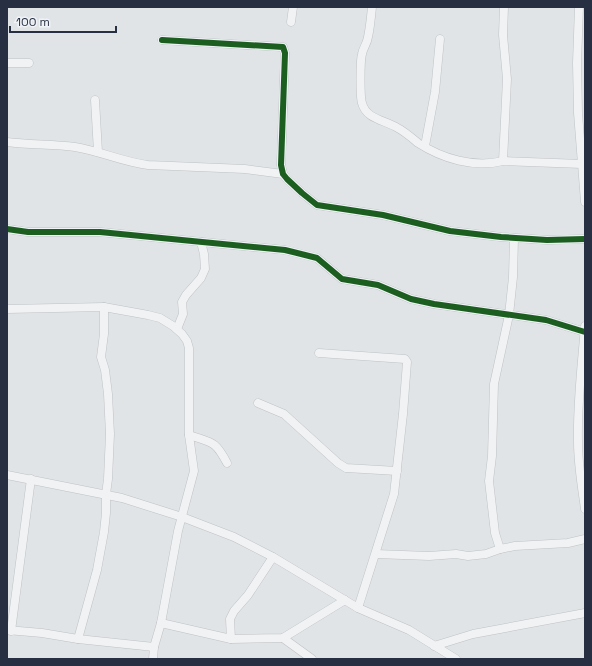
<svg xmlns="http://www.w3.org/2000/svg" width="592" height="666" font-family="'Space Grotesk',sans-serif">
  <rect width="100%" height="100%" fill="#e1e4e7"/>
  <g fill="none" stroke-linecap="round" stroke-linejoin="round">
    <defs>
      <g id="minor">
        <path d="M372,7C371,17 370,28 368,37C367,44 363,48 362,54C360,61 360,97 362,103C366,119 384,120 396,127C404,131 411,137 418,143C443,159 474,168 503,161L582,164"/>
        <path d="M579,7L577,63L578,113L585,202"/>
        <path d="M291,22L293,7"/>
        <path d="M162,40L283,47L285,53L281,165L283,174L287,179L302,193L317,205L383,215L450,231L501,237L547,240L585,239"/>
        <path d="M7,63H29"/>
        <path d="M95,100L98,152"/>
        <path d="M7,142C30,145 53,144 75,147C100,151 123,162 148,165L245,169L283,174"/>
        <path d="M425,146L435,92L440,39"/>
        <path d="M503,161L507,79L503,35L504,7"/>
        <path d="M7,229L28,232H100L285,250L317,258L342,279L378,285L411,299L434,304L546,320L585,332"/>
        <path d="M7,309L104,307L148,315L160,318L173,326L182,334L187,341L189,348V435L194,471L178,531L161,623L154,647L153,659"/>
        <path d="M585,326C582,364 577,403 578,442C578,465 582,487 585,509"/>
        <path d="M177,329L183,314L182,302L186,295L201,278L205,269L204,254L201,242"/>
        <path d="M319,353L405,359L407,362L403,414L394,494L358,608"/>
        <path d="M258,403L284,414L338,463L346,468L397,471"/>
        <path d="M189,435C212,443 215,440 227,463"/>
        <path d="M7,475L122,498L182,517L234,537L273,557L358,608L409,630L456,659"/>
        <path d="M500,549L495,533L489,481L492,456L494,384L509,315L513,277L514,239"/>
        <path d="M376,554L429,556L456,554L468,556L486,554L500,549L515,546L568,543L585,539"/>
        <path d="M161,623L231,639L283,638L345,600"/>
        <path d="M7,630L42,633L78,639L154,647"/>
        <path d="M11,631L31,479"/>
        <path d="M283,638L312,659"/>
        <path d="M78,639L97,570L104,532L106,513V494L108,479L110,434L108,394L105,370L101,357L104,334V307"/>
        <path d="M231,639L230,619L234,611L248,595L273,557"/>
        <path d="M434,646L473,634L585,613"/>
      </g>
    </defs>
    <use href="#minor" stroke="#bfc2c5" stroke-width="9"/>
    <use href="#minor" stroke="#f1f2f3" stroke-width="8"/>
    <defs>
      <g id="cycleway">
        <path d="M162,40L283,47L285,53L281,165L283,174L287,179L302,193L317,205L383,215L450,231L501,237L547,240L585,239"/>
        <path d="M7,229L28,232H100L285,250L317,258L342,279L378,285L411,299L434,304L546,320L585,332"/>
      </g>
    </defs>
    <use href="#cycleway" stroke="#eff2f7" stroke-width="8"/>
    <use href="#cycleway" stroke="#1b5e20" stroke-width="6"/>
  </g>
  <rect width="592" height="666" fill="none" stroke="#273042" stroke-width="16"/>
  <path d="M10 26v6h106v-6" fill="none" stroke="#273042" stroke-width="2"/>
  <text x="16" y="26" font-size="12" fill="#273042" stroke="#eff2f7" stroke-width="3" paint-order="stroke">100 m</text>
</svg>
